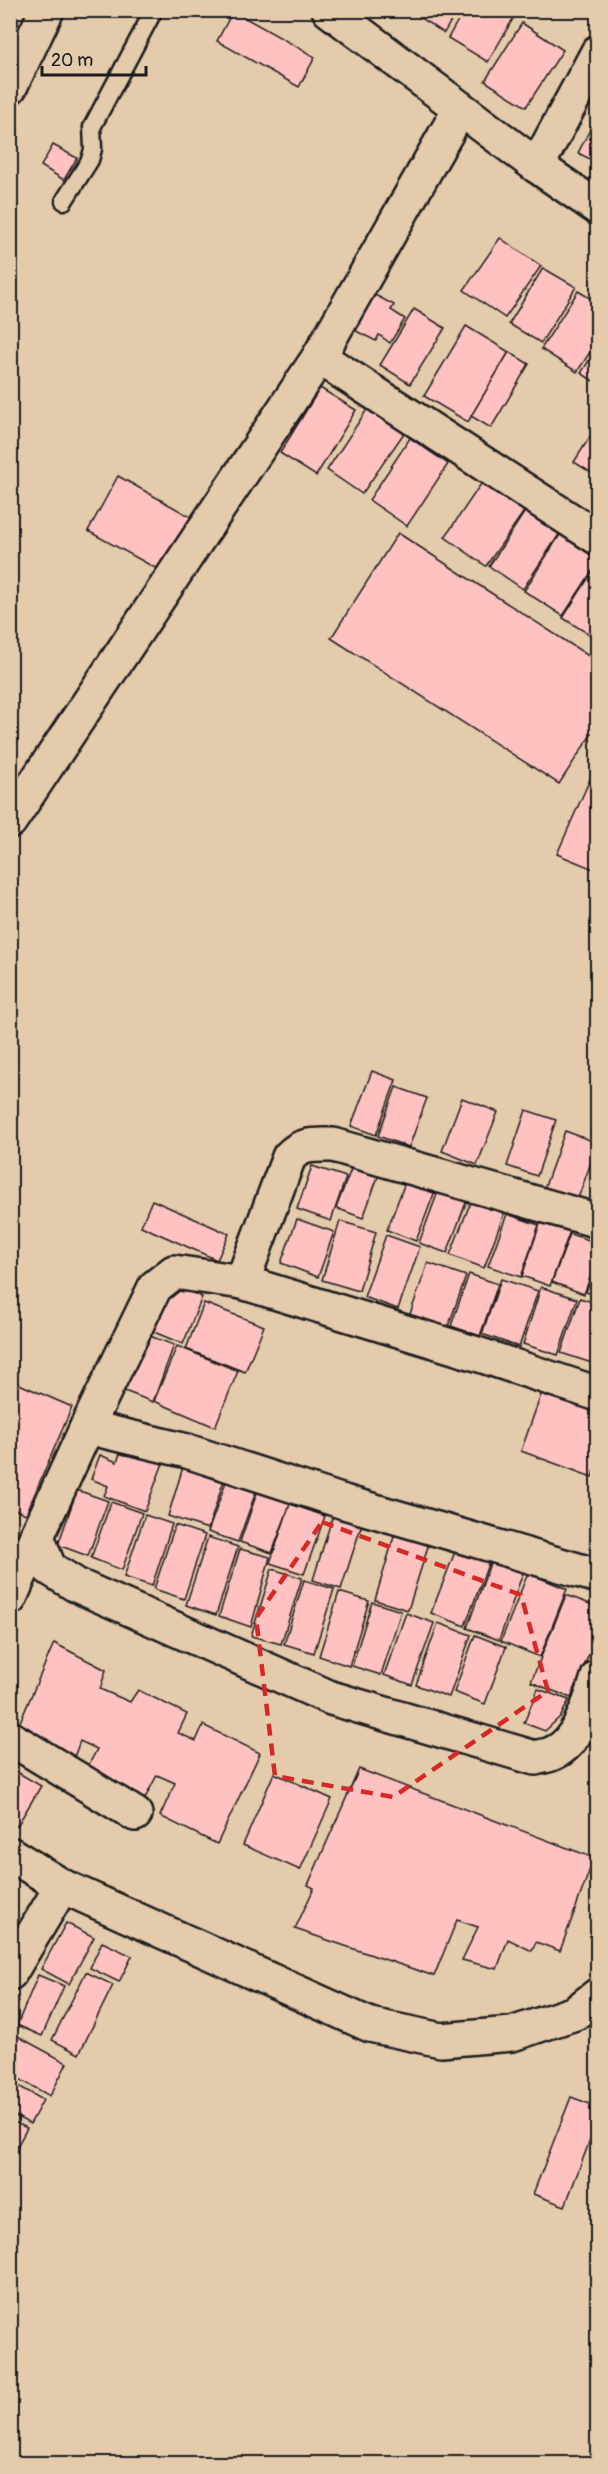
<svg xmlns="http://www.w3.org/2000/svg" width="608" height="2474" font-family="Pangolin,sans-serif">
  <rect width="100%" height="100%" fill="#e4cbac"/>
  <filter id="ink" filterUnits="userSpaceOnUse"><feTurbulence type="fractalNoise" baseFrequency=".0167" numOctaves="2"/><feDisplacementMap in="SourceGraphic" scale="12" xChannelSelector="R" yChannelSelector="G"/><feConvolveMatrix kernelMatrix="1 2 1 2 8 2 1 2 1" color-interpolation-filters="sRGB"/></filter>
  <g filter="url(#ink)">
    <g fill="#ffc2c0" stroke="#1c1c1c" stroke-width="1.5">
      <path d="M408,10H457L444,33Z"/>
      <path d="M464,10H518L488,62L448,38Z"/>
      <path d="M233,11L315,57L299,87L217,41Z"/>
      <path d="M522,23L563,50L526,107L485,81Z"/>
      <path d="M598,114V163L578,153Z"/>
      <path d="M53,145L77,158L64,180L41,166Z"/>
      <path d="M500,238L541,266L505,318L464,290Z"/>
      <path d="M543,268L576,287L541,343L509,324Z"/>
      <path d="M578,291L598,303V340L577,372L541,349Z"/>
      <path d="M365,295L373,299L375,295L394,305L391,310L405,319L390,343L379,335L376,341L356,331L360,324L350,319Z"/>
      <path d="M414,309L445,328L410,384L380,365Z"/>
      <path d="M466,326L509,352L468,422L424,396Z"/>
      <path d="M598,347V384L581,373Z"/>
      <path d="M509,352L529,364L491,428L471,416Z"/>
      <path d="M320,388L356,410L316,476L280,453Z"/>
      <path d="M368,408L404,433L362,494L327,470Z"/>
      <path d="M598,424V477L574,462Z"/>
      <path d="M410,438L448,464L407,526L369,500Z"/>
      <path d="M118,476L198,521L168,575L88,531Z"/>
      <path d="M483,481L525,510L486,566L445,537Z"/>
      <path d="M526,510L560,533L523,589L489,566Z"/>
      <path d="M398,533L598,662V724L559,784L331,638Z"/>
      <path d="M561,533L598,556V562L563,616L524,591Z"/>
      <path d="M598,563V640L563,618Z"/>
      <path d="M598,761V871L557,854Z"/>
      <path d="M372,1071L396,1080L376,1135L351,1126Z"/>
      <path d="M396,1087L427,1098L409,1147L378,1136Z"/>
      <path d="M462,1098L498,1112L477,1165L442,1151Z"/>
      <path d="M526,1110L556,1120L537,1176L507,1166Z"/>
      <path d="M565,1131L598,1143L577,1201L544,1189Z"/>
      <path d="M353,1164L379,1174L363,1218L336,1208Z"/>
      <path d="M312,1166L346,1177L331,1221L297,1209Z"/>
      <path d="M406,1180L435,1191L416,1241L387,1230Z"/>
      <path d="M439,1189L467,1200L447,1253L419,1243Z"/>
      <path d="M473,1196L506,1208L484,1268L450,1255Z"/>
      <path d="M152,1200L229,1234L217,1260L141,1226Z"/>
      <path d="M507,1214L539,1225L521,1277L488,1266Z"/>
      <path d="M297,1219L334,1232L318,1277L281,1263Z"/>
      <path d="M340,1221L376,1232L359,1291L322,1280Z"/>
      <path d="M541,1221L570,1231L550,1286L522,1276Z"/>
      <path d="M570,1234L598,1243V1256L584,1294L552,1282Z"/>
      <path d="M386,1235L420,1247L398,1309L364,1297Z"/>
      <path d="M598,1260V1296L586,1292Z"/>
      <path d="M428,1263L466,1276L447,1330L409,1317Z"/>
      <path d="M469,1274L498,1284L480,1336L451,1326Z"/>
      <path d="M501,1279L538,1291L519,1347L482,1334Z"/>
      <path d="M168,1283L202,1297L183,1344L149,1330Z"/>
      <path d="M541,1287L577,1299L558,1355L523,1344Z"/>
      <path d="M580,1298L598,1304V1365L561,1353Z"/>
      <path d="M204,1303L264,1326L245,1372L186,1349Z"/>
      <path d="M144,1334L174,1345L153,1402L122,1390Z"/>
      <path d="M177,1346L238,1371L215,1427L154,1401Z"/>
      <path d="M10,1380L72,1407L26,1514L10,1507Z"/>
      <path d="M542,1392L598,1413V1461L592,1477L521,1451Z"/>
      <path d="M125,1440L166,1455L145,1511L104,1496L108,1486L91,1479L100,1455L117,1462Z"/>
      <path d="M183,1467L224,1480L208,1529L168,1516Z"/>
      <path d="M228,1476L258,1486L238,1542L208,1532Z"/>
      <path d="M259,1487L292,1499L272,1553L240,1542Z"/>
      <path d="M77,1490L108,1501L88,1556L58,1545Z"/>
      <path d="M111,1502L142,1513L122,1570L91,1558Z"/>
      <path d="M290,1504L325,1516L304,1574L270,1563Z"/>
      <path d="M145,1515L172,1524L152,1586L124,1577Z"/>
      <path d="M333,1515L362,1524L341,1589L313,1580Z"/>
      <path d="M175,1525L205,1535L184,1599L154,1589Z"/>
      <path d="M396,1530L430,1540L408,1610L375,1600Z"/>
      <path d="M208,1537L238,1547L216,1615L186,1605Z"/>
      <path d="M457,1547L490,1559L465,1626L431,1613Z"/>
      <path d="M240,1549L270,1557L251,1627L219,1616Z"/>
      <path d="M492,1558L524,1570L499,1640L467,1628Z"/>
      <path d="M272,1569L302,1578L281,1644L251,1636Z"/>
      <path d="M528,1573L567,1589L540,1657L501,1641Z"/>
      <path d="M304,1580L334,1589L314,1653L284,1644Z"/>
      <path d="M339,1592L369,1601L349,1666L319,1656Z"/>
      <path d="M566,1595L598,1607V1632L571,1698L531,1682Z"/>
      <path d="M372,1602L401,1611L381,1675L352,1666Z"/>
      <path d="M406,1613L434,1623L412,1685L384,1675Z"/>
      <path d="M438,1623L471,1635L449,1697L416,1685Z"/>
      <path d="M475,1635L506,1647L485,1704L454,1692Z"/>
      <path d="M54,1643L106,1670L100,1689L130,1702L138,1690L187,1714L178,1733L196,1741L203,1725L260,1753L217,1844L160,1816L175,1783L157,1775L140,1808L84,1774L97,1749L80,1741L71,1765L14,1736Z"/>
      <path d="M538,1689L569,1700L561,1716L545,1731L524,1723Z"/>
      <path d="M10,1768L41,1786L17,1826L10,1823Z"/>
      <path d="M359,1769L594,1858L560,1951L536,1942L532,1951L508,1939L497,1969L462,1960L478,1927L457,1920L434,1976L295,1929L314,1888L308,1885Z"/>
      <path d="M274,1773L332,1799L300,1870L243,1845Z"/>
      <path d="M66,1923L94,1937L69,1984L41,1969Z"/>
      <path d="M102,1942L132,1956L119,1982L90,1968Z"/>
      <path d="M86,1972L113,1985L79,2054L52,2040Z"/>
      <path d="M38,1975L64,1986L42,2036L17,2025Z"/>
      <path d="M10,2032L67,2063L50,2096L10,2074Z"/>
      <path d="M10,2081L43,2100L30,2124L10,2113Z"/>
      <path d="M571,2097L598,2107V2119L565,2206L533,2194Z"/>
      <path d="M10,2120L27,2128L14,2152L10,2150Z"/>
    </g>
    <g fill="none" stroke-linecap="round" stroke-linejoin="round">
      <defs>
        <path id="lane" d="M64,201L90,160L93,149L92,127L154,10"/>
        <g id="street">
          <path d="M329,10L537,166L598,208"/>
          <path d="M10,87L47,10"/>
          <path d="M537,166L598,52"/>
          <path d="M319,357L598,538"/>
          <path d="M10,821L319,357L460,109"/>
          <path d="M598,1221L333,1145C315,1145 302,1143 289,1157L242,1282L477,1354L598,1394"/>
          <path d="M87,1427L155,1287L174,1272L242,1282"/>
          <path d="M598,1576L344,1502L187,1451L87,1427L37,1536L49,1568L76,1585L331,1698L535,1758C541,1756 548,1756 553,1753C578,1743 591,1701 598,1677"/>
          <path d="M10,1598L37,1536"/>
          <path d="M10,1738L135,1814"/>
          <path d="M10,1854L62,1886L370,2025L441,2040L512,2034L575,2013L598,1995"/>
          <path d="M10,1973L62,1886"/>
        </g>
      </defs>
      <use href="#lane" stroke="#1c1c1c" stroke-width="21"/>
      <use href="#street" stroke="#1c1c1c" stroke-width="38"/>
      <use href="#lane" stroke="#e4cbac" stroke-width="16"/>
      <use href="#street" stroke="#e4cbac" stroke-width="33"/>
    </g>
  </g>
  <path fill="none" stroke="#d62828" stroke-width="4.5" stroke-dasharray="12 8" stroke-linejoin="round" d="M322,1522L521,1595L548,1691L393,1797L275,1776L256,1618Z"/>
  <rect width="608" height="2474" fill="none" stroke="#e4cbac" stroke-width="36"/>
  <rect x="18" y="18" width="572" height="2438" fill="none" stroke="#1c1c1c" stroke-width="2" filter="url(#ink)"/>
  <path d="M42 66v9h104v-9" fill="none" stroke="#1c1c1c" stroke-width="3"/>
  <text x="51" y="66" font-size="18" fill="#1c1c1c" stroke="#e4cbac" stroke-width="4.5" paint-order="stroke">20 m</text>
</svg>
